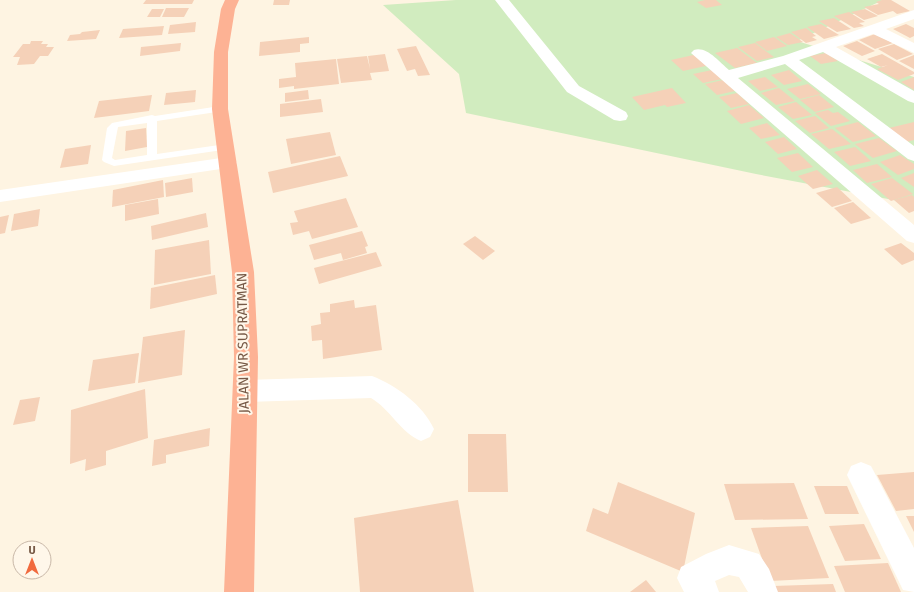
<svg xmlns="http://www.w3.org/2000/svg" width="914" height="592" font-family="'Fira Sans',sans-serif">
  <rect width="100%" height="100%" fill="#fef4e2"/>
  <path fill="#d1ecbf" d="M456,0H883L797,41L914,77V202H904L756,174L466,113L459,74L383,5Z"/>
  <g fill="#f5d1b8">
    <path d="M146,0H194L192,4H143Z"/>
    <path d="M274,0H290L289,5H273Z"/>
    <path d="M705,0H716L722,5L706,8L697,2Z"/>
    <path d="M882,0H891L910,11L897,14L893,11L878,15L864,7L879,4L876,2Z"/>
    <path d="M166,8H189L184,17H162Z"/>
    <path d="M152,9H164L160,17H147Z"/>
    <path d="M865,9L878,16L864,20L851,12Z"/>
    <path d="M849,12L865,22L859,23L864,26L854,28L834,16Z"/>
    <path d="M834,18L851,29L837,32L819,21Z"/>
    <path d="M196,22L195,32L168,34L170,25Z"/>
    <path d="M821,24L839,35L824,39L807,27Z"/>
    <path d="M906,24L914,28V36L910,38L893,29Z"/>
    <path d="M164,26L162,35L119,38L123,29Z"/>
    <path d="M806,28L816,36L812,37L817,40L806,43L791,32Z"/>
    <path d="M100,30L96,39L67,41L70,35L80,34L82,32Z"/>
    <path d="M790,33L803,42L788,45L776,37Z"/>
    <path d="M875,34L893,43L875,49L859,40Z"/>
    <path d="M309,37V43L300,44V52L259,56L260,42Z"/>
    <path d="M774,37L787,46L767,51L755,42Z"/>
    <path d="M31,41H43L41,44H48L46,47H54L48,56H40L34,64L17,65L20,57H13L23,44H30Z"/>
    <path d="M857,41L875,51L862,56L843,46Z"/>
    <path d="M181,43L180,51L140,56L141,47Z"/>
    <path d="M755,43L774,57L757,61L738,47Z"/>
    <path d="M894,44L913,54L897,60L878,49Z"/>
    <path d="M416,46L430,75L418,76L415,69L407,71L397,49Z"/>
    <path d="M737,48L757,63L735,68L715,53Z"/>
    <path d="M826,53L838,61L821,64L810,56Z"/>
    <path d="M385,54L389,71L370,73L372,80L341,83L337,59L367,56L370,69L368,56Z"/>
    <path d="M698,54L710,65L683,71L671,60Z"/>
    <path d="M882,54L914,72V74L898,80L877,69L888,65L881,67L867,59Z"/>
    <path d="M914,55V69L899,61Z"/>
    <path d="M336,59L339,84L294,89V86L279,88V79L296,77L295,63Z"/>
    <path d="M712,70L722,79L703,83L693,74Z"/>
    <path d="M789,70L802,81L784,85L771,75Z"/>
    <path d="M765,77L778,87L760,91L748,81Z"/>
    <path d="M914,77V90L901,82Z"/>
    <path d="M723,80L735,91L717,95L705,84Z"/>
    <path d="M808,84L821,94L800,99L787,89Z"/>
    <path d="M672,88L686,103L667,107L665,105L644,110L632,97Z"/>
    <path d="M779,88L795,101L776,105L761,93Z"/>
    <path d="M196,90L195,102L164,105L166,93Z"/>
    <path d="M308,90L309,99L285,102V93Z"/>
    <path d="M737,93L749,104L731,108L719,97Z"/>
    <path d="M152,95L149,111L94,118L99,101Z"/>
    <path d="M819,95L834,107L815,112L800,100Z"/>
    <path d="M321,99L323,112L280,117V104Z"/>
    <path d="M796,102L812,115L793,119L778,107Z"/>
    <path d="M749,105L764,118L741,124L727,111Z"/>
    <path d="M828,110L833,113L838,112L850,121L831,126L815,113Z"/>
    <path d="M815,116L829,128L810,133L795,121Z"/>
    <path d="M858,122L876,136L853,142L835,128Z"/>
    <path d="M914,122V140L907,142L889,128Z"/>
    <path d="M767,123L780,135L761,139L749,128Z"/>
    <path d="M146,128L147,147L125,151L126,131Z"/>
    <path d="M832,129L851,144L829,149L811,134Z"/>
    <path d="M330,132L336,155L291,164L286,139Z"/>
    <path d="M784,137L797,149L778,154L765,142Z"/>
    <path d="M879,138L897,151L873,158L855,144Z"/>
    <path d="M91,145L88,164L60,168L65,149Z"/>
    <path d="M855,147L871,161L850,166L834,152Z"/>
    <path d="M798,153L813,167L792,172L777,158Z"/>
    <path d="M900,155L914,164V169L898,175L880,162Z"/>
    <path d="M340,156L348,176L273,193L268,172Z"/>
    <path d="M877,164L892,177L867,183L853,170Z"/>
    <path d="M817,170L833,184L813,189L798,176Z"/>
    <path d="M914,173V187L901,178Z"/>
    <path d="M192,178L193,192L166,197L165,183Z"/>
    <path d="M892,178L913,194L891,201L871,184Z"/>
    <path d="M163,180L164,197L112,207L113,190Z"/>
    <path d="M837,187L852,201L832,207L816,193Z"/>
    <path d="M912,195L914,197V211L909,213L894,200Z"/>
    <path d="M346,198L358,227L312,239L309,231L293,235L290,223L298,222L294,211Z"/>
    <path d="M158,199L159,214L125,221V205Z"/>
    <path d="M853,202L871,218L851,224L834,208Z"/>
    <path d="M40,209L38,226L11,231L14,214Z"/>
    <path d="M206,213L208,227L152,240L151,226Z"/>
    <path d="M9,215L5,233L0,234V217Z"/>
    <path d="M362,231L368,246L365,247L367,253L343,260L341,253L314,260L309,245Z"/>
    <path d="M475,236L495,251L483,260L463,244Z"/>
    <path d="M209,240L211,274L154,285L155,250Z"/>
    <path d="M901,243L914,253V260L902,265L884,249Z"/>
    <path d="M376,252L382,266L319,284L314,268Z"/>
    <path d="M215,275L217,294L150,309L151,288Z"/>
    <path d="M354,300L355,308L376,305L382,350L323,359L322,340L312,341L311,326L321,324L320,313L330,312V304Z"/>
    <path d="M185,330L182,375L138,383L143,337Z"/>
    <path d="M139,353L135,383L88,391L93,360Z"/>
    <path d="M145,389L148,438L106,451V465L85,471L86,459L70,464L71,410Z"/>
    <path d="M40,397L35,421L13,425L20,400Z"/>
    <path d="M210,428L209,446L166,455V463L152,466L154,440Z"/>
    <path d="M468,434H506L508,492H468Z"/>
    <path d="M914,472V509L896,511L877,475Z"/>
    <path d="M618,482L695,513L683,572L586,531L593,508L608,514Z"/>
    <path d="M794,483L808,519L735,520L724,484Z"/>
    <path d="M814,486H847L859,514H825Z"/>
    <path d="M458,500L474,592H360L354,518Z"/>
    <path d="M906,516H914V532Z"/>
    <path d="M864,524L881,559L845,561L829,526Z"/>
    <path d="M808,526L829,578L770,581L751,528Z"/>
    <path d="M888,563L901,592H845L834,566Z"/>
    <path d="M646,580L656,592H630Z"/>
    <path d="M833,584L836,592H775L773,586Z"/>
  </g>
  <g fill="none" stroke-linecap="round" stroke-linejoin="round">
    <path fill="#fff" fill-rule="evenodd" d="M220,106L223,107L225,109L223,111L157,121V154L226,144L229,145L231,147L229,149L114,166L104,162L102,160L107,128L112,123L152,115L155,116ZM147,123V155L115,160L112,158L118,127Z"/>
    <g fill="#fff" fill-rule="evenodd">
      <path d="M495,0H509L579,86L626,112L628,116L626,120L620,121L614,120L567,92Z"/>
      <path d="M914,10V19L886,29L914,43V53L873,34L836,47L914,91V103L908,101L823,52L799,60L914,146V161L908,159L785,64L738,78L914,225V243L907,241L691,53L694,50C707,46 719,62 729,70L783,56Z"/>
      <path d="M228,157L234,159L237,163L234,167L0,202V190Z"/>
      <path d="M372,376C396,385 423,405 434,429L430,437L421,441C401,433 390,409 371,398L245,402L236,399L233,391L236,383L245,380Z"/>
      <path d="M861,462L871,466L914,548V592L903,590L847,475L851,466Z"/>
      <path d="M729,545L759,554L769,569L778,592H748L739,577L729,575L715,581L719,592H684L677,578L681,567L706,554Z"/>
    </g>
    <path fill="#fdb294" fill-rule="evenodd" d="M225,0H239L235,9L228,52V109L254,272L258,357L254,592H224L234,357L232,272L212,109L214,52L221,9Z"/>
  </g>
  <g text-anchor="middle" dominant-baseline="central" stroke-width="4" stroke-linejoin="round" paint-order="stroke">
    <g font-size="14" fill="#775946" stroke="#fff7ea">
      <text transform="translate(243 343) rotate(-91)">JALAN WR SUPRATMAN</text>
    </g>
  </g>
  <g transform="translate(32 560)"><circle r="19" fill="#fff7ea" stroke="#c9b8a8"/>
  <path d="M0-3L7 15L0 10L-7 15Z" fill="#f16a3e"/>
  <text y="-6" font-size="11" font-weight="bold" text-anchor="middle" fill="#775946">U</text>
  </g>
</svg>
